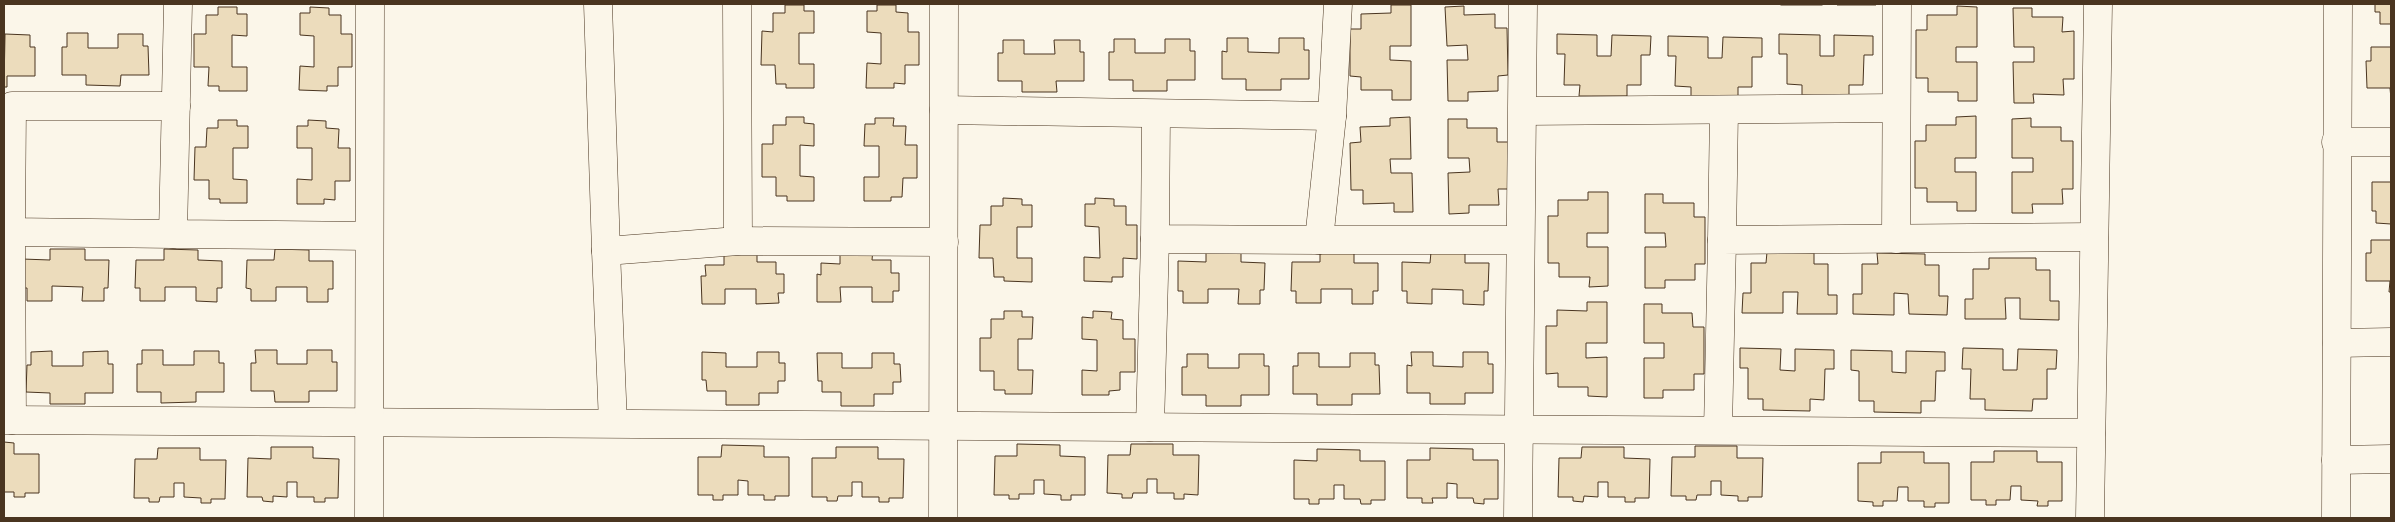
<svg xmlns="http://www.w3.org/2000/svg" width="2395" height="522" font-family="'PT Sans',sans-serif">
  <rect width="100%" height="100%" fill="#fbf6e9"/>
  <g fill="#ecdcbc" stroke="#4a3520">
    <rect x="1781" y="4" width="41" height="1"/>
    <path d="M1837,4H1875L1876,5H1837Z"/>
    <path d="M2375,4H2391V24H2380V12H2375Z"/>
    <path d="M785,5H804V11H814V33H799V64H814V88H786V84H776L775,65H761L762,31L773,32V13H785Z"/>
    <path d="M877,5H896V12L908,13V32H919V65H905V84L894,83V88H866L867,63L881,64V33L867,32V11H877Z"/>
    <path d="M1391,5H1411V46H1390V60L1411,61V100H1392V90H1361V77L1350,76V29H1361V14L1391,13Z"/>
    <path d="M1464,6V15L1495,14V28H1507L1508,75L1498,76V91L1468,92V101H1448L1447,60H1468L1467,45L1447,46L1445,7Z"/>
    <path d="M1957,6L1977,7V47H1956V62H1977V101H1958V92H1928V78H1916V30H1927V15H1957Z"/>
    <path d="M218,7H237V14H247V36L232,35V67H247V91H219V86H208L209,67H194V34H206V15H218Z"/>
    <path d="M310,7L329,8V15H341V34H352V67H338V86H327V91L299,90L300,66L314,67V36L300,35V13H310Z"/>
    <path d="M2013,8H2032V17H2063L2062,32L2074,31V79H2063L2064,95L2033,94L2034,103H2014L2013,62H2034V47H2014Z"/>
    <path d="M67,33H88V48H118V34H143V46H148L149,75H121L120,86L86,85V75H62V47H67Z"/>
    <path d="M5,34L30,35V47H35V76H7V87H4Z"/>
    <path d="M1557,34L1597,35V56H1611L1612,35L1651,36L1650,55H1641V85H1627V96H1579L1580,85H1564L1565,54H1557Z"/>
    <path d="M1779,34L1820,35V56H1834V35L1873,36V55H1864L1863,85H1849V97L1802,95V85L1787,84V54H1779Z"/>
    <path d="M1668,36L1708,37V58H1722L1723,37L1762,38V57H1752V87H1738V98L1691,97V87L1675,86L1676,56H1668Z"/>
    <path d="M1227,38H1248V52L1279,53V38H1304V50H1309V79H1281V90H1246V79H1222V51L1227,52Z"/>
    <path d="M1114,39H1135V53H1165V39H1190V51H1195V80H1167V91H1133V80H1109V52H1114Z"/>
    <path d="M1003,40H1024V54H1055L1054,40H1080V52H1084V81H1056L1057,92H1022V81H998V53H1003Z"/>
    <path d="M2371,47H2391V99L2390,88H2367L2366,61H2371Z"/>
    <path d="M1976,116V158H1955V172H1976V211H1957V202H1927V188H1915V141H1926V125H1956V117Z"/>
    <path d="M786,117H804V123L814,124V146L800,145V176L814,177V201H787V196H776V177H762V144H773V125H786Z"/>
    <path d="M1410,117L1411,159H1390L1391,173H1412L1413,212H1394V203L1363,204V190H1351L1350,143L1361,142L1360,127L1390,126V118Z"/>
    <path d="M875,118H894L893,126H906L905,145H917V178H903L902,197H891V201H864V177H879V146H864L865,124H875Z"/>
    <path d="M2031,118V127H2061V141H2073V189H2062L2063,204H2032L2033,213H2012V172H2033V158H2012V119Z"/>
    <path d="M1448,119H1467V128H1497V142H1509V189H1498L1499,205H1469V213L1449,214L1448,173L1470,172L1469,158H1448Z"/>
    <path d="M218,120H237V126H248V148H233V179L247,180V203H220V199H209V180H194L195,147H206L207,128H218Z"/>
    <path d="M308,120L326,121V128L339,129L338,148H350V181H335V200L324,199V204H297V179L312,180V148H297V126H308Z"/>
    <path d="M2372,182H2391V224L2376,223V211H2372Z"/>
    <path d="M1588,192H1608V233H1587V247H1608V286L1589,287L1590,277H1559V263H1548V216H1558V200H1588Z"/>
    <path d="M1645,194H1663V203H1694V217H1705V264H1695V280H1665V288H1645V247H1666L1665,233H1645Z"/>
    <path d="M1003,198L1022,199V205H1032V227H1017V258H1032V282L1004,281V277H994L993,258H979L980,225H991V206H1003Z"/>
    <path d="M1095,198L1114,199V206H1126V225H1137V259L1123,258V277H1112V282L1084,281V257L1100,258L1099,227L1085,226V204H1095Z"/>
    <path d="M2371,240H2391V292H2389L2390,281H2366V253H2371Z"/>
    <path d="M50,249H85V260H109L108,288H104V301H82L83,287L52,286V301H27V288H22V259L50,260Z"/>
    <path d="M164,249L198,250V260L222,261V288H217V302L196,301V287H165V301H140V288H135L136,260H164Z"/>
    <path d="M275,249L309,250V261H333V289H328V302H307V287H276V301H251V289L246,288L247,260H274Z"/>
    <path d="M840,249H873L872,260H891V273H899V291H893V302H872V287H840L841,302H817V274L821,275V263L840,264Z"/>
    <path d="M724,251H757V262H776V274H784V293H778L779,303L756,304V289H725V304H702L701,276H706L705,265H724Z"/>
    <path d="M1206,251L1241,252V262L1265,263L1264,290H1260V304H1238L1239,289H1208V303H1183V291H1178V261L1206,262Z"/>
    <path d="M1320,251L1354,252V263H1378V291H1373V304H1352V289H1321V303H1296V291H1291L1292,262H1320Z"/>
    <path d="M1431,252H1465V263H1489L1488,291H1484V305L1463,304V290L1432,289V304L1407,303V291H1402V262L1430,263Z"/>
    <path d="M1767,252L1814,253V264H1828V295H1837V314H1797L1798,292H1783V313H1742L1743,293H1751V263H1766Z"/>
    <path d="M1877,253L1925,254V265H1939V296H1948L1947,315L1909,314L1908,294L1894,293V315L1853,314V294H1862V264H1878Z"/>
    <path d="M1989,258H2036V270H2050V301H2059V320L2020,319V298H2005L2006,319H1965V299H1973V269H1989Z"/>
    <path d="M1587,302H1607V343H1586V358L1607,357V397L1588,396V387H1558V373L1546,374V326H1557V310L1587,311Z"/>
    <path d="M1644,304H1662V313H1692L1693,327H1704V374H1694V390H1663V398H1644V358H1664V343H1644Z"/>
    <path d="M1004,311H1022V317H1033L1032,339H1018V370H1033L1032,394H1005V390H994V371H980V338H991V319H1004Z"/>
    <path d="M1093,311L1112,312L1111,319L1123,320V339H1135V372H1120V390L1109,391V395H1082V370L1097,371V340L1082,339V317L1093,318Z"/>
    <path d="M1740,348L1781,349L1780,370L1795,371V349L1834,350V369H1825L1824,400L1810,399V411L1763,410V399H1748V368H1740Z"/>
    <path d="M1963,348L2003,349V370H2017L2018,349L2057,350L2056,369H2047V399H2033L2032,411L1985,410V399H1970L1971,369H1962Z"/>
    <path d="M142,350H163V365H194V351H219V363H224V392H196V402L161,403V392H137V364H142Z"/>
    <path d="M255,350H277V364H307V350H332V362H337V391H309V402H275L274,391H251V363H256Z"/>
    <path d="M1851,350L1892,351V372L1906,373V351L1945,352V371H1936L1935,401H1921V413L1874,412V401H1859V371L1851,370Z"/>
    <path d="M52,351V366H83V352L108,351V364H113V393H85V404H50V393L26,392L27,365H31V352Z"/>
    <path d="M702,352L726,353V367H757V352H779V363H785V381H778V393H759V405H726V391H707L706,380H702Z"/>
    <path d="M1411,352H1433V366L1463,367V352H1488V364H1493V393H1465V404H1430V393H1407V365L1412,366Z"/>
    <path d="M817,353H842V368H872V353H894V364H900L901,382H893V394H874V406H841V392H822V381H818Z"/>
    <path d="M1298,353H1319V367H1350V353H1375V365H1379L1380,394H1352V405H1317V394H1293V366H1298Z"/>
    <path d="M1187,354H1208V368H1239V354H1264V366H1269V395H1241V406H1206V395H1182V367H1187Z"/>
    <path d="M4,442L14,443V454H39V493H25V497H14V492H4Z"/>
    <path d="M1017,444L1060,445V456L1085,457V495H1071V500H1061V495L1044,494V480H1034V494H1019V499H1009V495H994L995,456H1017Z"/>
    <path d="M1131,444H1173V455H1199L1198,495L1184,494V499H1174V493H1157V479H1147V493H1133L1132,498H1122V494L1107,493L1108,455H1130Z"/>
    <path d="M722,445L764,446V457H789V496H775V500H764V495H748V481L738,480V495H723V500H713V495H698V457H721Z"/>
    <path d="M1695,446H1737V458H1763L1762,497H1748V501H1738V496L1721,495V481H1711V495H1697L1696,500H1686V496H1671L1672,457H1695Z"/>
    <path d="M271,447H313V458L339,459L338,498H325V502H314V497H297V482H287V497L273,496V502L263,501L262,497H247L248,458L271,459Z"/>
    <path d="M836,447H878V459H904L903,498H889V502H879V497H862V482H852V496H838L837,501H827V497H812V458H836Z"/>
    <path d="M1582,447H1624V458L1650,459L1649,498H1635V502H1625V497H1608V482H1598V497L1584,496L1583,502L1573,501V497H1558L1559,458H1581Z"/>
    <path d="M158,448H200V460H226L225,499H211V503H201V498L184,497V483H174V497H160L159,502H149V498H134L135,459H157Z"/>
    <path d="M1430,448L1473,449V460H1498V499H1484V504L1474,503L1473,498H1457V484L1447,483V498H1432L1433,503H1422V498H1407V460H1430Z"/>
    <path d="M1317,449L1360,450V461H1385V500H1371V504H1361L1360,499H1344V485H1334V499H1319V504H1309V499H1294V460L1317,461Z"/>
    <path d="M1994,451H2037V462H2062V501H2048V506H2037L2038,501L2021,500V486H2011L2010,500H1996V505H1986V500H1971V462H1994Z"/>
    <path d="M1881,452H1924V463H1949V503H1935V507H1924V501H1908V487H1898L1897,501H1883V506H1873V502L1858,501V463H1881Z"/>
  </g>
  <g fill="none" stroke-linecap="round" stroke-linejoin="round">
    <defs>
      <g id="minor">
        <path d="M178,4L173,234L369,236"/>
        <path d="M598,4L606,251"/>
        <path d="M737,4L738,241"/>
        <path d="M944,110L1332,116L1338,4"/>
        <path d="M1523,111L1896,108"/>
        <path d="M1156,114L1155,239L1319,240L1332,116"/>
        <path d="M2336,142H2391"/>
        <path d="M11,232L12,420"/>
        <path d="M173,234L11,232L12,106H176"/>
        <path d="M1896,239L1897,4"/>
        <path d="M1319,240H1519"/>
        <path d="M1722,240L1724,110"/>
        <path d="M2337,343L2391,342"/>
        <path d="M4,420L2091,433"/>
        <path d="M613,423L606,251L738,241L944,242"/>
        <path d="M1150,427L1155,239"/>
        <path d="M1718,430L1722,240L2094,237"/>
        <path d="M2336,460L2391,459"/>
        <path d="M369,518L370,4"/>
        <path d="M943,518L944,4"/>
        <path d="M1518,518L1523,4"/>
        <path d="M2090,518L2098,4"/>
        <path d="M2336,518L2338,4"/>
      </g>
    </defs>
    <use href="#minor" stroke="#4a3520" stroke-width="29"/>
    <use href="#minor" stroke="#fbf6e9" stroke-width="28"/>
  </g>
  <rect width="2395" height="522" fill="none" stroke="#4a3520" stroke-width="10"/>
</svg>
